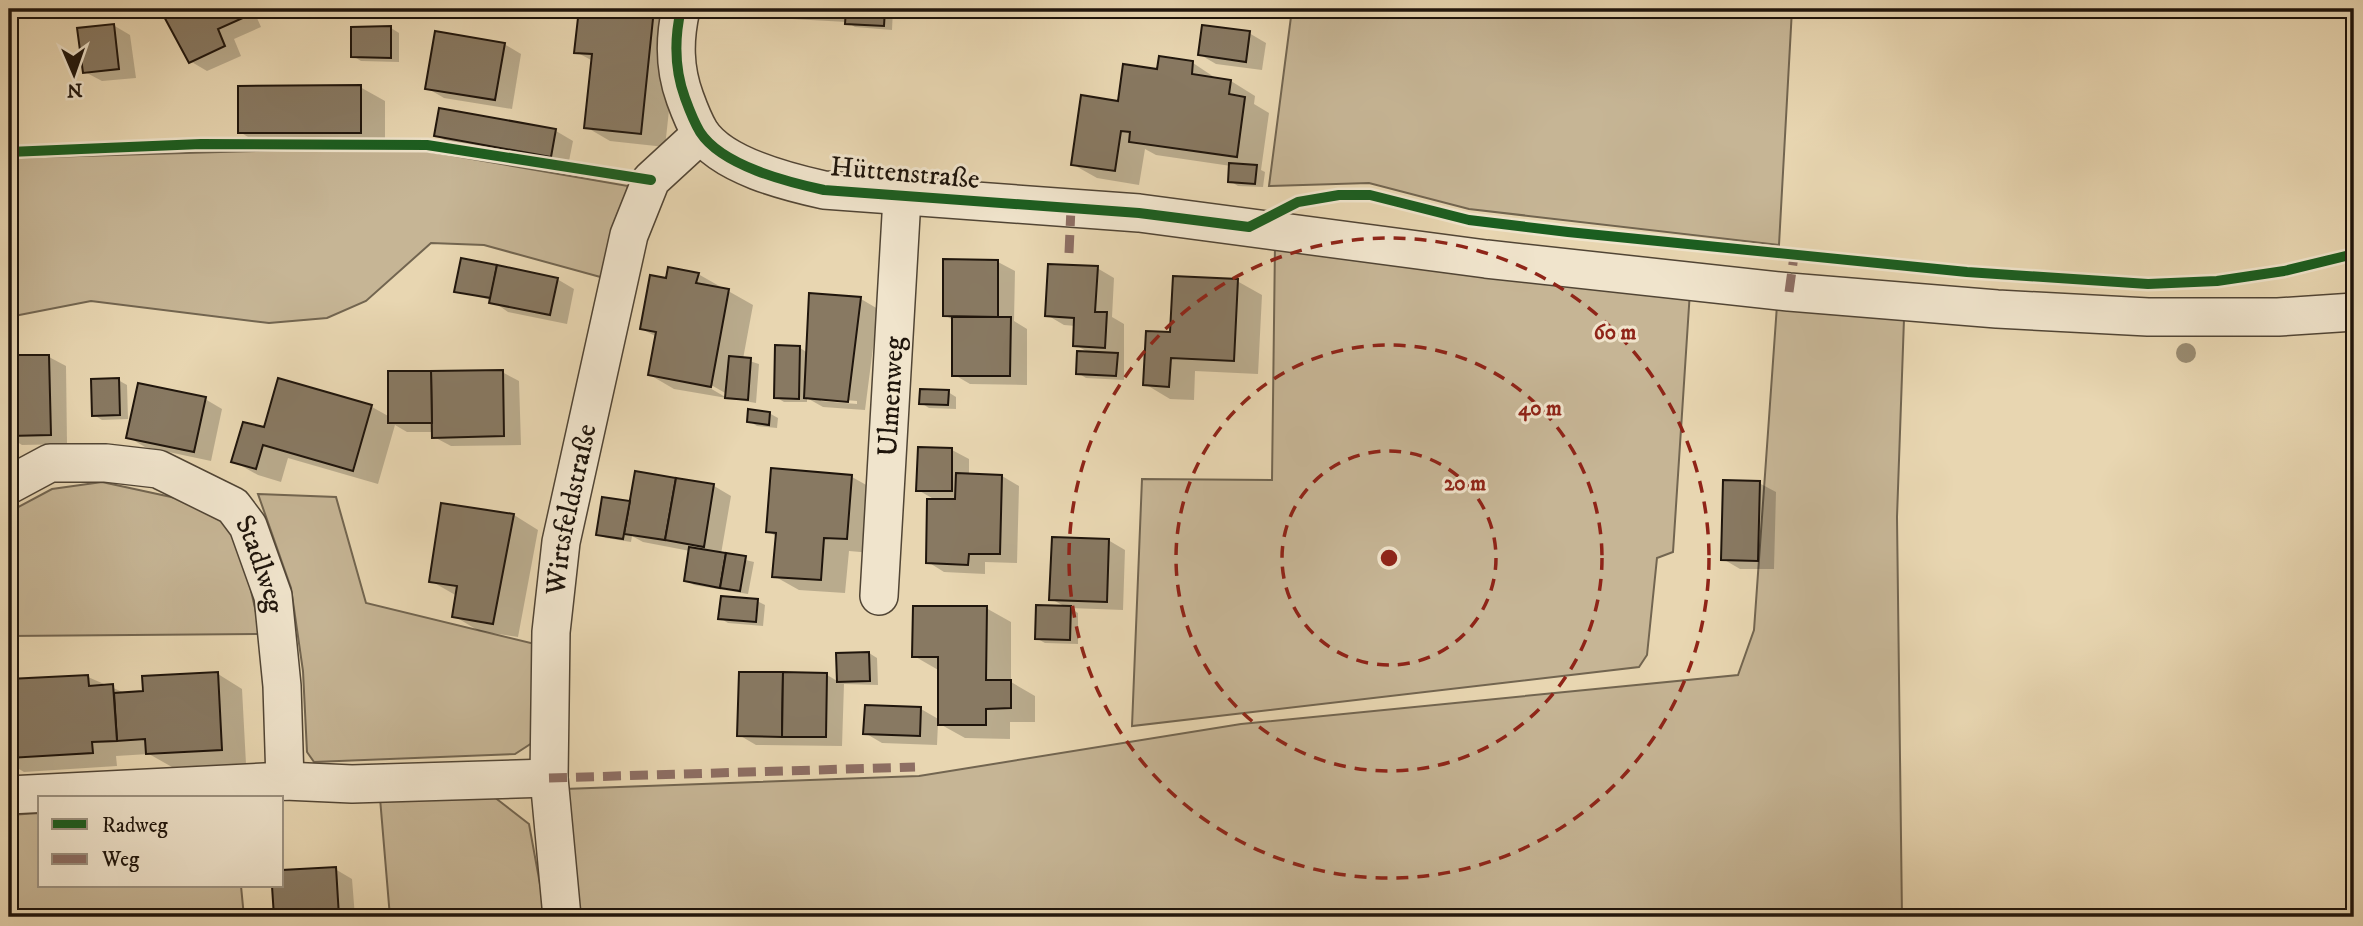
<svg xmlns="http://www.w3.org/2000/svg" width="2363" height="926" font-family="'IM FELL DW Pica',serif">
  <rect width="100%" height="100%" fill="#e8d6b1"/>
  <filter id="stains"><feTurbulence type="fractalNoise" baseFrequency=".00286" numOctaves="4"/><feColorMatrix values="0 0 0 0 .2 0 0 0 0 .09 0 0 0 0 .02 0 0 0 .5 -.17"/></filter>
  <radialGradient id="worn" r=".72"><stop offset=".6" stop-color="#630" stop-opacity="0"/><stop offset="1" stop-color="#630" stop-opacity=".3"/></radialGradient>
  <g fill="#c6b595" stroke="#726550" stroke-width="2">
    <path d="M1292,9H1792L1779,245L1469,209L1369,183L1269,186Z"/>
    <path d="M326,149L426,151L628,186L604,278L484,245L431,243L366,301L327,318L269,323L91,301L9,317V158Z"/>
    <path d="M1275,244L1690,291L1673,552L1657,558L1647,655L1639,667L1132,726L1142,479L1272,480Z"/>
    <path d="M1777,305L1904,319L1897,517L1902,917H580L564,789L919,776L1241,724L1738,675L1754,630Z"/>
    <path d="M102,482L185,500L224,517L243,556L261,634L9,636V512L52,489Z"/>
    <path d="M258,494L336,497L366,603L535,644V741L515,754L314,762L307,752L303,671L291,588Z"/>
    <path d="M489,793L529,824L546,917H390L380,798Z"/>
    <path d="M40,813V886H241L244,917H9V815Z"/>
  </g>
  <g fill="#0003" fill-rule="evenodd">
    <path d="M171,9H253L261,27L234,39L241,56L207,71L190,61L164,12Z"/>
    <path d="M581,9H680L665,147L610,141L586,127L593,61L576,52Z"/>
    <path d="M775,9H837L848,18V14L839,9H893L892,30L855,27L847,22L792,19Z"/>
    <path d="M113,25L130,35L136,78L102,81L85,72Z"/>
    <path d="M391,28L399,33V62L361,61L353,56Z"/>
    <path d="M1249,33L1266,43L1262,70L1216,64L1199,54Z"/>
    <path d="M504,44L521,54L512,109L444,98L427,88Z"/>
    <path d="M9,50L17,55L18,70L9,71Z"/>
    <path d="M1193,63L1217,79L1231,81L1255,96L1254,104L1269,113L1261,170L1265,172L1263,187L1238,186L1230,181L1231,166L1156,155L1145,149L1139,185L1097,178L1072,164L1120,103L1158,71Z"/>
    <path d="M360,87L385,101V146L264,147L240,132Z"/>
    <path d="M556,131L573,141L568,166L453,145L436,135Z"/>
    <path d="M998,262L1015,271L1014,321L1027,329V385L970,384L953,374L954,321L945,315Z"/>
    <path d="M1097,268L1114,278L1112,317L1124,324V380L1086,378L1078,373L1090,353L1075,345L1076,326L1064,325L1047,315Z"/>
    <path d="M698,274L753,305L743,359L759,364L756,403L674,389L650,375L657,337L642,329L668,280ZM704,381L727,394V398L703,384Z"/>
    <path d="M557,279L574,289L567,324L508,312L491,300L456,291Z"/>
    <path d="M1237,281L1262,295L1258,374L1195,371L1194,400L1170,399L1145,384L1172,334Z"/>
    <path d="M861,299L878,309L865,410L823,407L807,398V402H784L776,397L800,348L808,353ZM821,398L857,401V404L821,401Z"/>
    <path d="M9,357H49L66,366L67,444L22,445L9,437Z"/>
    <path d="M502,372L519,381L521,445L451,446L434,437V432H407L395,425L378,484L288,458L281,482L258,475L233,461L265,430L279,380L372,407L390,417Z"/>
    <path d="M118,380L127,385L128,419L102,420L94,415Z"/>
    <path d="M948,392L956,397V409L929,408L921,403Z"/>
    <path d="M205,399L222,409L211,461L145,447L128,437Z"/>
    <path d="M769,413L778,418L777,428L757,426L749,421Z"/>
    <path d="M952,450L969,459V475L1002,476L1019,486L1017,563L985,562V574L944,572L928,562L937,501L918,490Z"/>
    <path d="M636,473L714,486L731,496L721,554L754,562L748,594L694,585L686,580L690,551L643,542L632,536L631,542L606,538L598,534L631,503Z"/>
    <path d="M852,477L877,491L872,553L849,551L845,593L799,590L774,576L777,537L768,531Z"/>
    <path d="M1759,483L1776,492L1774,569H1740L1723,559Z"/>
    <path d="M442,505L514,515L538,530L518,637L479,631L454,616L457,596L431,581Z"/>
    <path d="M1108,540L1125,550L1123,610L1070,608L1078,613V644L1045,643L1036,638L1068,608L1051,599Z"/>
    <path d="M757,601L765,605L763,626L728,623L720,618Z"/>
    <path d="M986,608L1011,622V682L1035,696V722H1010V739L965,738L938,723L937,745L882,743L865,733L921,709L940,720V671L914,656Z"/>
    <path d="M869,653L877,658L878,685L844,684L842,746L756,745L739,735L827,675L839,682Z"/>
    <path d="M218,674L242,689L246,764L172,767L149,754L116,756L117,766L24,772L9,763V681L88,677L127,694L145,693Z"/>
    <path d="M335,869L352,879L355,917H275L274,886H282V872Z"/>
  </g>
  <g fill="#887962" stroke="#1f150c" stroke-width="2">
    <path d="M167,9H241L245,17L218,29L225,46L189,63L161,11Z"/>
    <path d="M579,9H654L641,134L584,128L592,54L574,53Z"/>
    <path d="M774,9H844V13Z"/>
    <path d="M846,9H885L884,26L845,24Z"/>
    <path d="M114,24L119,69L83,73L77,28Z"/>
    <path d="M1202,25L1250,31L1246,62L1198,55Z"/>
    <path d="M391,26V58L351,57V27Z"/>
    <path d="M435,31L505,43L495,100L425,89Z"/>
    <path d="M1159,56L1193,61L1192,74L1231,80L1229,94L1245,97L1237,157L1129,142L1130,132L1121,131L1115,171L1071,165L1081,95L1118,101L1123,64L1157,69Z"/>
    <path d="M361,85V133H238V86Z"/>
    <path d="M439,108L556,129L551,157L434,136Z"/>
    <path d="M1229,163L1257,165L1255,184L1228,182Z"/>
    <path d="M461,258L497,265L491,298L454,292Z"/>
    <path d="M943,259L998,260V317L943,316Z"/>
    <path d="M1048,264L1098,266L1095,312H1107L1105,348L1073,346L1074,318L1045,316Z"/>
    <path d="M497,265L558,278L550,315L489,303Z"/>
    <path d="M668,267L699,273L696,283L729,289L711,387L648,375L656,332L640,329L650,275L666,278Z"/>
    <path d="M1173,276L1238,279L1234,361L1171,358L1169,387L1143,385L1146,331L1170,332Z"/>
    <path d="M809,293L861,297L848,402L804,398Z"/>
    <path d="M952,317H1011L1010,376H952Z"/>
    <path d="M775,345L800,346L799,399L774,398Z"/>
    <path d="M1077,351L1118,353L1116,376L1076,374Z"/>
    <path d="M9,355H49L51,435L9,436Z"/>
    <path d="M729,356L751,358L748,400L725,398Z"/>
    <path d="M503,370L504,436L432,438L431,371Z"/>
    <path d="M388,371H431L432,423H388Z"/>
    <path d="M119,378L120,415L92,416L91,379Z"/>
    <path d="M278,378L372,405L353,471L263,445L256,469L231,462L243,422L264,427Z"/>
    <path d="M138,383L206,397L194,452L126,438Z"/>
    <path d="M920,389L949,390L948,405L919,404Z"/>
    <path d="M748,409L770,412L769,425L747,422Z"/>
    <path d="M918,447L952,448V491H916Z"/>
    <path d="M771,468L852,475L847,539L824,538L821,580L772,577L776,533L766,532Z"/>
    <path d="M635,471L676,478L665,540L624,534Z"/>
    <path d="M956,473L1002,475L1000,554H969L968,565L926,563L927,499H955Z"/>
    <path d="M676,478L714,484L704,547L665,540Z"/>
    <path d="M1723,480L1760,481L1758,561L1721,560Z"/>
    <path d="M602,497L630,501L623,539L596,535Z"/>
    <path d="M441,503L514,514L493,624L452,617L457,586L429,582Z"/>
    <path d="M1052,537L1109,539L1107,602L1049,600Z"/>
    <path d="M689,547L726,553L720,588L684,581Z"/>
    <path d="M726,553L746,556L740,591L720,588Z"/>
    <path d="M721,596L758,599L756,622L718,619Z"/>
    <path d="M1036,605L1071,606L1070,640L1035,639Z"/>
    <path d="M913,606H987L986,680H1011V708L986,709V725H938V657H912Z"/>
    <path d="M869,652L870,681L837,682L836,653Z"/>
    <path d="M218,672L222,750L146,754L145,739L117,741L114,693L143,691L142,676Z"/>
    <path d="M739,672H783L782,737L737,736Z"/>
    <path d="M783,672L827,673L826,737H782Z"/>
    <path d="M88,675L89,686L113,684L117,741L92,742L93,753L9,758V679Z"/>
    <path d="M865,705L921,707L920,736L863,734Z"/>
    <path d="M336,867L339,917H274L272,886H282V870Z"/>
  </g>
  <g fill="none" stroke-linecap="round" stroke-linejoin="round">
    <defs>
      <g id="minor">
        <path d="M681,9C674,40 674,68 685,98C689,109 694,122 700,132C722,166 788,182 824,190L1139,213L1486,259L1789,292L1997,309L2148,317H2278L2354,312"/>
        <path id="s1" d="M9,485L50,463H106L158,469L233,506L248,526L273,596L282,686L285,781"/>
        <path id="s2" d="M879,596L902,198"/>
        <path d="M9,795L285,781L352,784L549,778"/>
        <path id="s3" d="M562,917L549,778L551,632L561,542L629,235L651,180L701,134"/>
      </g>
    </defs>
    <use href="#minor" stroke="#514535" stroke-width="40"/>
    <use href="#minor" stroke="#f0e4cc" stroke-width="37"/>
    <g stroke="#8d6e63" stroke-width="9" stroke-dasharray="18 9" stroke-linecap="butt">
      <path d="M108,9H111"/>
      <path d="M1069,253L1071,208"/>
      <path d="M1789,292L1794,256"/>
      <path d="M549,778L915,767"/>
    </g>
    <defs>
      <g id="cycleway">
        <path d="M681,9C674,40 674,68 685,98C689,109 694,122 700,132C722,166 788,182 824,190L1139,213L1249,227L1298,202L1339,195H1370L1469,220L1568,232L1967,272L2148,284L2217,281L2284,271L2354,254"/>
        <path d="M9,152L201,144L427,145L651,180"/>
      </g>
    </defs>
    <use href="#cycleway" stroke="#f0e4cc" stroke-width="15"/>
    <use href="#cycleway" stroke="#1b5e20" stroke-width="10"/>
  </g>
  <circle fill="#998b71" cx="2186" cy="353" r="10"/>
  <g fill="none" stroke="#8f2418" stroke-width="3.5" stroke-dasharray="12 9">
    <circle cx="1389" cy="558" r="107"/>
    <circle cx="1389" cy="558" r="213"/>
    <circle cx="1389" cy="558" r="320"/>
  </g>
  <g text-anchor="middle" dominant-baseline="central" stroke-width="6" stroke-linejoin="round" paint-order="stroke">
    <g font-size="28" fill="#1f150c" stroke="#f0e4cc">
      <text transform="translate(905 173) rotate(5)">Hüttenstraße</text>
      <text stroke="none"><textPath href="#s2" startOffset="200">Ulmenweg</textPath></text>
      <text stroke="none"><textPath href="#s3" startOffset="410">Wirtsfeldstraße</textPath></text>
      <text stroke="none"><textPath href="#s1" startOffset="304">Stadlweg</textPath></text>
    </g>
  </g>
  <circle cx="1389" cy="558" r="10" fill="#8f2418" stroke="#f0e4cc" stroke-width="3.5"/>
  <g font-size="21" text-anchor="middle" font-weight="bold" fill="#8f2418" stroke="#f0e4cc" stroke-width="6" stroke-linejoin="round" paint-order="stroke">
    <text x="1615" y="339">60 m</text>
    <text x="1540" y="415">40 m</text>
    <text x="1465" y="490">20 m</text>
  </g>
  <rect width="2363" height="926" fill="none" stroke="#e8d6b1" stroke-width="35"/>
  <rect x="10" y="10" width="2342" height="905" fill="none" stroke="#1f150c" stroke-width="3.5"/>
  <rect x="18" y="18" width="2328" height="891" fill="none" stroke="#1f150c" stroke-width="2"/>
  <rect x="38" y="796" width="245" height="91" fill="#f0e4cc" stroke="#9c917f" stroke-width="2"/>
  <rect x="52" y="819" width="35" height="10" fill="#1b5e20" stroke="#9c917f" stroke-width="2"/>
  <text x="102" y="832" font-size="21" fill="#1f150c">Radweg</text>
  <rect x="52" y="854" width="35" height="10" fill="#8d6e63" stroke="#9c917f" stroke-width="2"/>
  <text x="102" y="866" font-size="21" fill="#1f150c">Weg</text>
  <g transform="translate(74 74) rotate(178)" stroke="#f0e4cc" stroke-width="5" paint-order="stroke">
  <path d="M0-5L12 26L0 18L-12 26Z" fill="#1f150c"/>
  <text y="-10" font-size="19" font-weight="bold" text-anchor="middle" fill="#1f150c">N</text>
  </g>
  <rect width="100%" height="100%" filter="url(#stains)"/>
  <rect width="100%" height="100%" fill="url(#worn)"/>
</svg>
